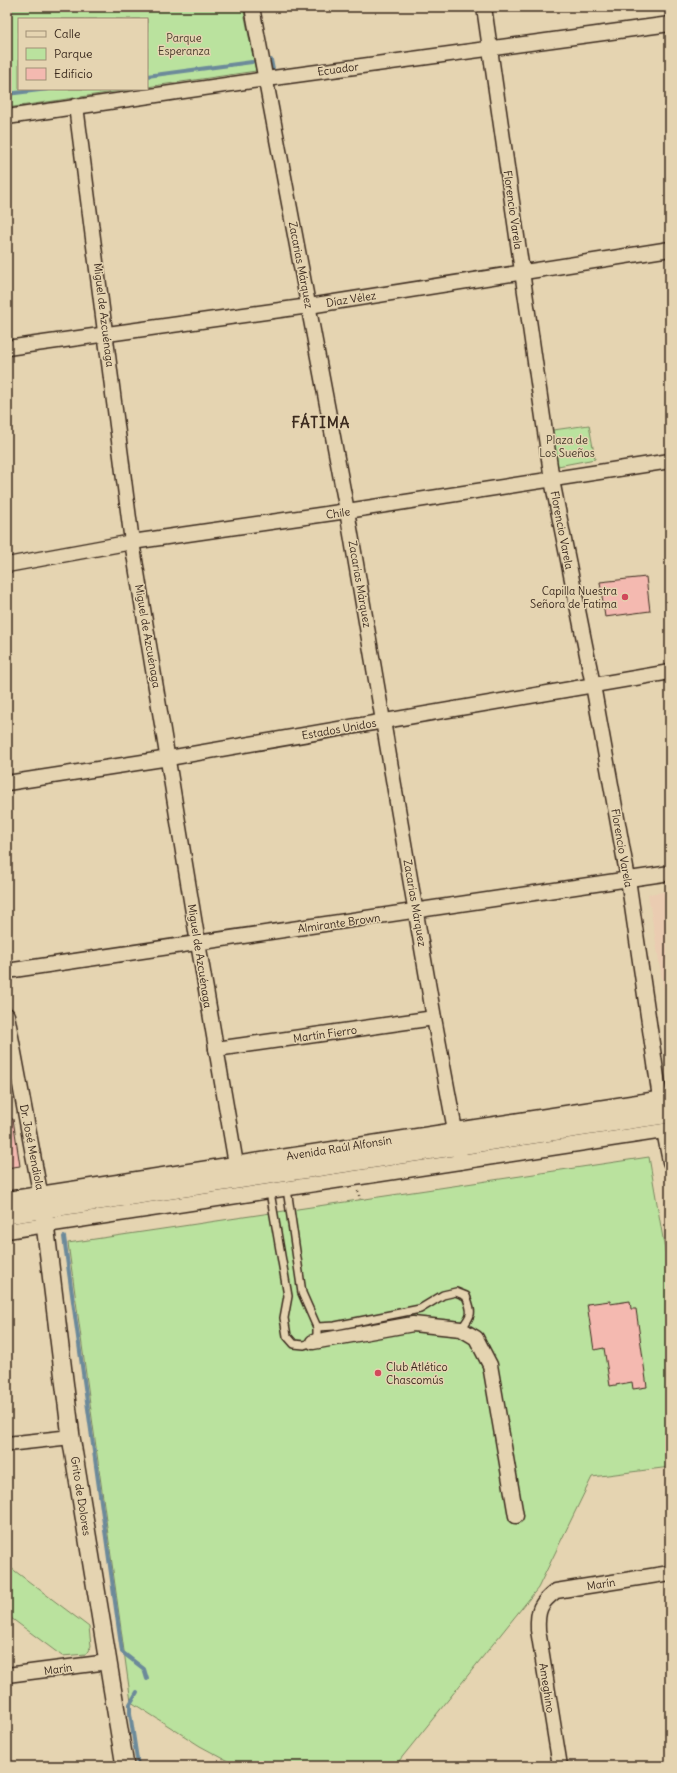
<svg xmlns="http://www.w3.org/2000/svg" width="677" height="1773" font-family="Delius,sans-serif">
  <rect width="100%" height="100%" fill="#e5d4b1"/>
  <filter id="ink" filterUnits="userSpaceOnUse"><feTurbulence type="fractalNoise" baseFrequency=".025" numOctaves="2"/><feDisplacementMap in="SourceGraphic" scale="8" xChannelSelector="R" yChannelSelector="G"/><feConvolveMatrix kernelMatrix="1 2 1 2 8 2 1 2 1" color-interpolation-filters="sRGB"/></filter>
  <g filter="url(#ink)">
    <path fill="#eaccb1" d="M670,891V1028L648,894Z"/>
    <g fill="#bae29e" stroke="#7a865e">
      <path d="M7,7H243L256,71L147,87V19H19V89H134L7,108Z"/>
      <path d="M589,425L595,459L558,466L551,459L546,431Z"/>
      <path d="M649,1157L670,1279V1467L592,1477L538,1588L395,1766H237L200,1746L131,1702L68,1243Z"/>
      <path d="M7,1565L89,1627L91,1646L86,1654L62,1656L7,1615Z"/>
    </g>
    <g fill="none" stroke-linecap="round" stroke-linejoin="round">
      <g stroke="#6c8a9a" stroke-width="4">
        <path d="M271,60L273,70"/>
        <path d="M147,76L252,62"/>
        <path d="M7,94L48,89"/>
        <path d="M64,1237L122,1652L144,1669L147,1679"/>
        <path d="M137,1692L130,1704V1713L138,1766"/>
      </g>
    </g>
    <g fill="#f4b9b0" stroke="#3b2a1e">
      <path d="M646,577L650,611L605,617L600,582Z"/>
      <path d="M7,1119H13L20,1166L7,1168Z"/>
      <path d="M610,1301V1304L630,1301L631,1309H636L647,1387L633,1389L632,1382L610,1386L604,1348L594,1350L587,1304Z"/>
    </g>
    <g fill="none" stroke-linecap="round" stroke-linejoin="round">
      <defs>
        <g id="service">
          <path d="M270,1192L288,1296L284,1318L287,1336L294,1344L304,1345L313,1342L317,1335V1327L302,1293L287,1189"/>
          <path d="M317,1327L335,1326L420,1309L443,1295L456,1292L466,1296C473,1313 472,1315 461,1329"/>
        </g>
        <g id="minor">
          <path d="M252,7L347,511L434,1018L461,1162"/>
          <path d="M484,7L552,480L593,685L628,879L660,1098"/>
          <path d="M76,106L132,542L198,943L236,1164"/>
          <path d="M7,117L266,79L670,24"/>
          <path d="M7,348L309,306L670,249"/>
          <path d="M7,565L132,542L347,511L670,461"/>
          <path d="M7,783L169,758L670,672"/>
          <path d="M7,971L670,873"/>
          <path d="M7,1015L42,1203"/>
          <path d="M216,1049L434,1018"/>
          <path d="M664,1131L670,1162"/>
          <path d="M7,1199L670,1097"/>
          <path d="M7,1231L670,1130"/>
          <path d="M313,1342L413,1324L461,1329L476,1338L490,1365L516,1516"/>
          <path d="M7,1444L71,1437"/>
          <path d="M7,1675L108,1662"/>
          <path d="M560,1766L538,1630C537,1610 540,1603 556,1591L670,1573"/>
        </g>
        <path id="tertiary" d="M43,1208L71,1437L125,1766"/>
        <path id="secondary" d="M7,1214L670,1113"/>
      </defs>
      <use href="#service" stroke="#3b2a1e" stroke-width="10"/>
      <use href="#minor" stroke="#3b2a1e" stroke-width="17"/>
      <use href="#tertiary" stroke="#3b2a1e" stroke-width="20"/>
      <use href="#secondary" stroke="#3b2a1e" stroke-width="22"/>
      <path stroke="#3b2a1e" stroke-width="2.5" stroke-dasharray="1 3" stroke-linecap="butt" d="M358,1191L360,1199"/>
      <use href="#service" stroke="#e5d4b1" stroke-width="7"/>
      <use href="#minor" stroke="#e5d4b1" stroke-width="14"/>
      <use href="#tertiary" stroke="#e5d4b1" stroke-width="17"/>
      <use href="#secondary" stroke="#e5d4b1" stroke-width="19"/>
    </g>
  </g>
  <g fill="#d1495b" stroke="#e5d4b1" stroke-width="1.5">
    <circle cx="625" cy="597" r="4"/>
    <circle cx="378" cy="1373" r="4"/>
  </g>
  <g text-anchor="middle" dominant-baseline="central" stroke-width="3" stroke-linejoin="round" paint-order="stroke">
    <g font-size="11" fill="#483c2b" stroke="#e5d4b1">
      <text x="184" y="38">Parque<tspan x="184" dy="13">Esperanza</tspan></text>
      <text x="567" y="440">Plaza de<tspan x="567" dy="13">Los Sueños</tspan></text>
    </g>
    <g font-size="11" fill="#3b2a1e" stroke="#e5d4b1">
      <text transform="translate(338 69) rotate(-8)">Ecuador</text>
      <text transform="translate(513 210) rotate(82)">Florencio Varela</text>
      <text transform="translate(301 265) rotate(79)">Zacarias Márquez</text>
      <text transform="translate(351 299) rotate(-9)">Díaz Vélez</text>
      <text transform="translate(104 315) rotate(83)">Miguel de Azcuénaga</text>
      <text transform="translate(338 513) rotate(-8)">Chile</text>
      <text transform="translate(562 530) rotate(79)">Florencio Varela</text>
      <text transform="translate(360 584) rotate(80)">Zacarias Márquez</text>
      <text transform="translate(148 636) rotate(80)">Miguel de Azcuénaga</text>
      <text transform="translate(339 729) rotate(-10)">Estados Unidos</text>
      <text transform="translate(622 848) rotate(80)">Florencio Varela</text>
      <text transform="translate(415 903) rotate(80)">Zacarias Márquez</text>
      <text transform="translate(339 923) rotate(-8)">Almirante Brown</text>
      <text transform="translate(200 956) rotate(81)">Miguel de Azcuénaga</text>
      <text transform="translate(325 1034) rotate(-8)">Martín Fierro</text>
      <text transform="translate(32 1147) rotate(79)">Dr. José Mendiola</text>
      <text transform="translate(339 1148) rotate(-9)">Avenida Raúl Alfonsín</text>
      <text transform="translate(81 1496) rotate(81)">Grito de Dolores</text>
      <text transform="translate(601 1584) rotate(-9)">Marín</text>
      <text transform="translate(58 1669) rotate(-8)">Marín</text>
      <text transform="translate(547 1688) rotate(81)">Ameghino</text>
    </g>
    <g font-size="11" fill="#3b2a1e" stroke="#e5d4b1" text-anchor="end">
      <text x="617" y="591">Capilla Nuestra<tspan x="617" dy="13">Señora de Fatima</tspan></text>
      <text x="386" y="1367" text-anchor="start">Club Atlético<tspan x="386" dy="13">Chascomús</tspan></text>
    </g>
    <g font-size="15" font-weight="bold" letter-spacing="1" fill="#3b2a1e" stroke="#e5d4b1">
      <text x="321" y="422">FÁTIMA</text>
    </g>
  </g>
  <rect width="677" height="1773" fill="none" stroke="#e5d4b1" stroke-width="24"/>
  <rect x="12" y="12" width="653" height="1749" fill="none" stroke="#3b2a1e" stroke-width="1.5" filter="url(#ink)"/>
  <rect x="18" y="18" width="130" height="72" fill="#e5d4b1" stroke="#a19076"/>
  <rect x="26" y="31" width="20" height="6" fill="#e5d4b1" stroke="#a19076"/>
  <text x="54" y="38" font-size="12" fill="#3b2a1e">Calle</text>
  <rect x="26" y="48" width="20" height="12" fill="#bae29e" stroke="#a19076"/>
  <text x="54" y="58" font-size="12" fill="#3b2a1e">Parque</text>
  <rect x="26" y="68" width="20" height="12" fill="#f4b9b0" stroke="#a19076"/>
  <text x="54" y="78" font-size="12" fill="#3b2a1e">Edificio</text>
</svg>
